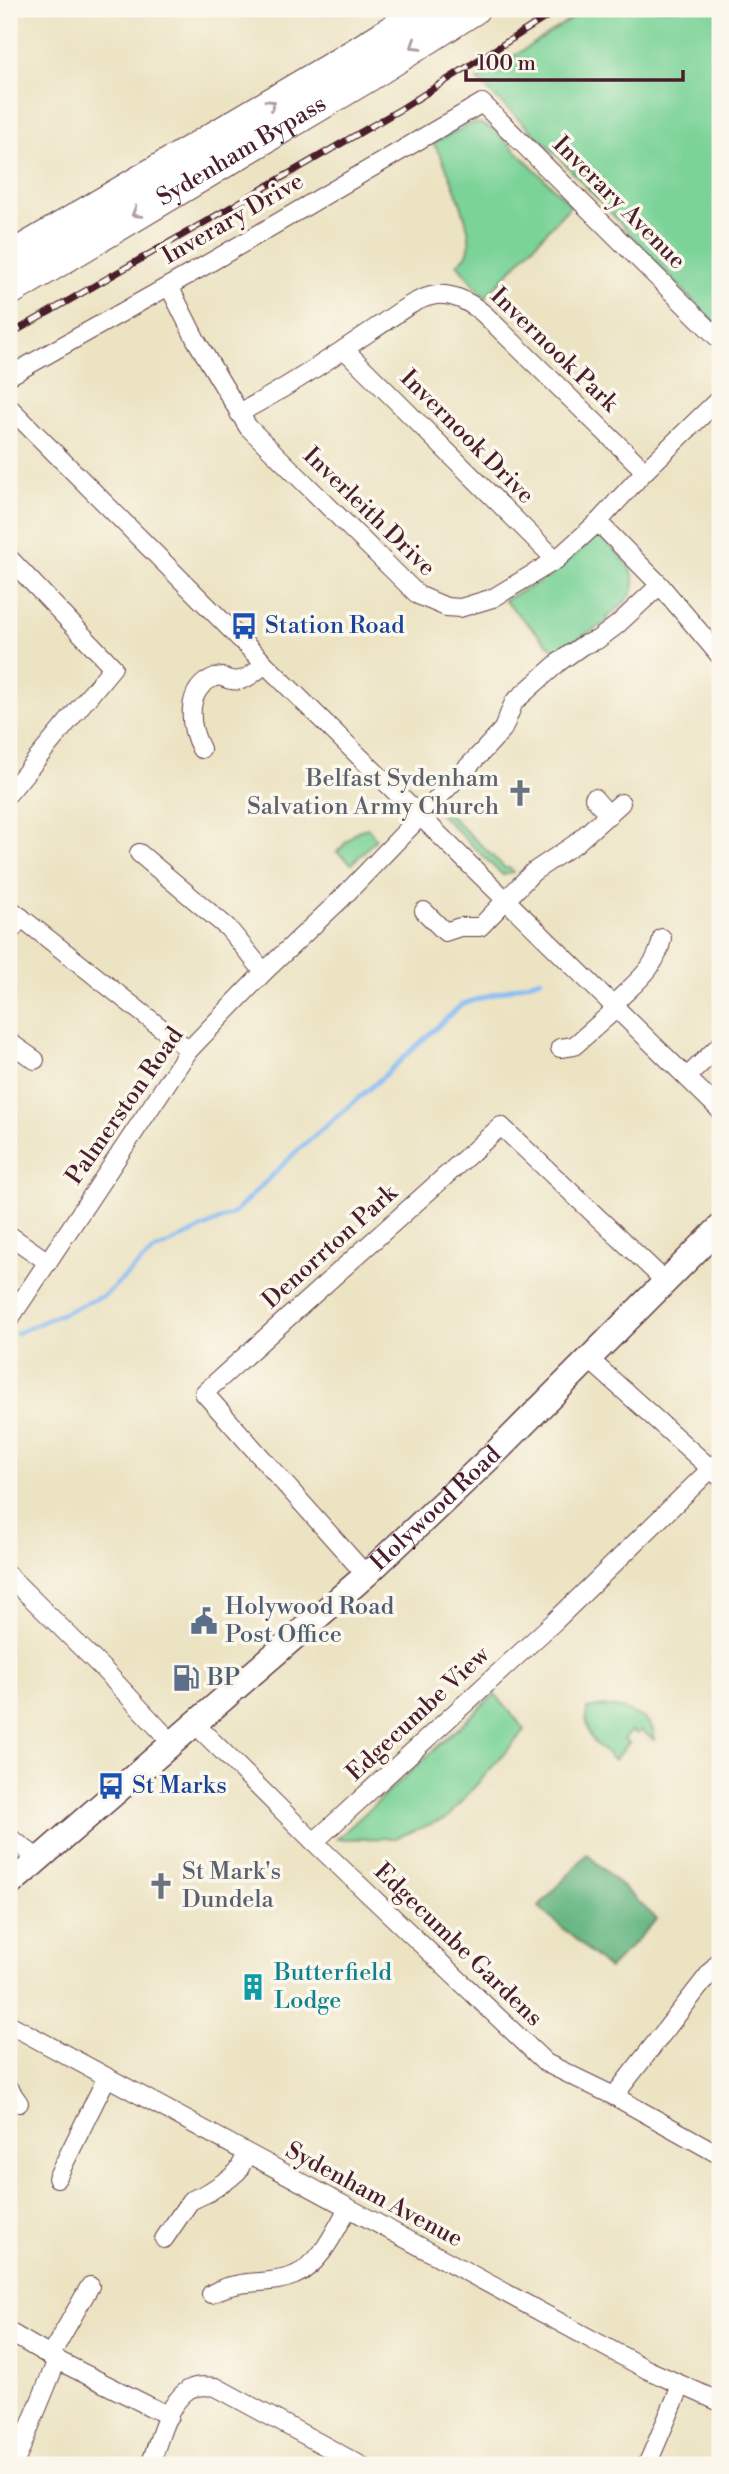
<svg xmlns="http://www.w3.org/2000/svg" width="729" height="2474" font-family="'Libre Bodoni',serif">
  <rect width="100%" height="100%" fill="#fbf7ec"/>
  <filter id="ink" filterUnits="userSpaceOnUse"><feTurbulence type="fractalNoise" baseFrequency=".0143" numOctaves="2"/><feDisplacementMap in="SourceGraphic" scale="14" xChannelSelector="R" yChannelSelector="G"/><feConvolveMatrix kernelMatrix="1 2 1 2 8 2 1 2 1" color-interpolation-filters="sRGB"/></filter>
  <filter id="wash" filterUnits="userSpaceOnUse"><feTurbulence type="fractalNoise" baseFrequency=".00686" numOctaves="4" result="noise"/><feDisplacementMap in="SourceGraphic" scale="28" xChannelSelector="R" yChannelSelector="G"/><feGaussianBlur stdDeviation="1.57" result="paint"/><feColorMatrix in="noise" values="0 0 0 0 0 0 0 0 0 0 0 0 0 0 0 0 0 1.4 0 .05"/><feComposite in="paint" operator="in"/></filter>
  <g filter="url(#wash)">
    <rect width="100%" height="100%" fill="#ece3c2"/>
    <g fill="#7bd398" stroke="#627962" stroke-width="2">
      <path d="M587,9H720V330L552,150L477,80Z"/>
      <path d="M479,123L496,131L571,205L485,298L457,264C461,261 466,257 468,252C476,231 445,161 433,143L470,124Z"/>
      <path d="M598,535C612,548 640,567 633,590C629,601 614,611 606,618L608,621L556,652L504,600L549,577Z"/>
      <path d="M440,806L505,868H510L513,872L503,875L494,867L436,810Z"/>
      <path d="M368,828L376,839L352,864L337,852L357,831Z"/>
      <path d="M495,1694L525,1730L447,1818L395,1838L337,1839Z"/>
      <path d="M603,1706C621,1708 658,1716 654,1740L641,1730L637,1734L632,1730L624,1739L629,1743L614,1760C594,1743 584,1737 587,1709Z"/>
    </g>
    <path fill="#64b580" stroke="#576a56" stroke-width="2" d="M587,1854L657,1919L609,1969L539,1907Z"/>
    <g fill="none" stroke-linecap="round" stroke-linejoin="round">
      <path stroke="#85bbf4" stroke-width="4.5" d="M17,1333L105,1295L152,1252L234,1213L299,1149L377,1082L462,1004L541,979"/>
    </g>
  </g>
  <g filter="url(#ink)">
    <g fill="none" stroke-linecap="round" stroke-linejoin="round">
      <defs>
        <g id="street">
          <path d="M169,286L196,340L248,427L418,595L446,607L460,608L493,598L556,560L598,522L645,471L720,398"/>
          <path d="M344,349L556,560"/>
          <path d="M9,376L204,266L482,103L720,340"/>
          <path d="M9,407L265,664L720,1110"/>
          <path d="M239,413C285,389 328,360 371,331C389,320 410,301 431,296C450,291 470,302 484,314L645,471"/>
          <path d="M598,522L660,585L720,656"/>
          <path d="M9,558L113,667L9,793"/>
          <path d="M201,749C189,726 184,689 215,677C222,675 225,679 231,680C245,683 255,672 265,664"/>
          <path d="M594,798L609,815"/>
          <path d="M139,853L228,928L264,972"/>
          <path d="M9,908L189,1050"/>
          <path d="M424,911L445,932L460,927H480L533,872L575,844L621,803"/>
          <path d="M9,934L21,917"/>
          <path d="M613,1005C634,983 657,969 662,938"/>
          <path d="M9,1042L35,1060"/>
          <path d="M560,1048L574,1046L617,1008"/>
          <path d="M687,1077L720,1045"/>
          <path d="M9,1235L48,1262"/>
          <path d="M9,1320L189,1050L264,972L341,899L483,751L503,729L514,702L559,662L583,645L597,640L617,625L660,585"/>
          <path d="M590,1360L720,1477"/>
          <path d="M366,1575L204,1393L501,1126L666,1282"/>
          <path d="M9,1576L104,1670L173,1744"/>
          <path d="M195,1724L314,1842L546,2063L614,2096L720,2155"/>
          <path d="M9,1837L39,1859"/>
          <path d="M314,1842L554,1622L720,1460"/>
          <path d="M9,2024L648,2370L720,2402"/>
          <path d="M9,2089L19,2103"/>
          <path d="M614,2096L720,1960"/>
          <path d="M57,2178L106,2079"/>
          <path d="M164,2239L190,2201L209,2192L230,2178L238,2171L247,2154"/>
          <path d="M211,2294C217,2291 224,2287 231,2286C252,2280 275,2284 295,2275C321,2264 335,2231 348,2208"/>
          <path d="M9,2332L57,2360L169,2416"/>
          <path d="M50,2356L90,2286"/>
          <path d="M14,2465L57,2360"/>
          <path d="M150,2465C159,2442 166,2405 188,2390C196,2385 207,2386 216,2387L360,2465"/>
          <path d="M647,2465L681,2386"/>
        </g>
        <g id="secondary">
          <path id="s1" d="M9,1885L366,1575L497,1451L720,1227"/>
        </g>
        <g id="highway">
          <path d="M9,259L356,54L428,9"/>
          <path id="s2" d="M9,290L369,75L473,9"/>
        </g>
      </defs>
      <use href="#street" stroke="#623c42" stroke-width="20"/>
      <use href="#secondary" stroke="#623c42" stroke-width="27"/>
      <use href="#highway" stroke="#623c42" stroke-width="34"/>
      <use href="#street" stroke="#fff" stroke-width="18"/>
      <use href="#secondary" stroke="#fff" stroke-width="24"/>
      <use href="#highway" stroke="#fff" stroke-width="32"/>
      <defs>
        <path id="rail" d="M9,335L401,109L559,9"/>
      </defs>
      <use href="#rail" stroke="#4a1f2b" stroke-width="7"/>
      <use href="#rail" stroke="#fbf7ec" stroke-width="4.5" stroke-dasharray="13" stroke-linecap="butt"/>
    </g>
    <defs><path id="oneway-chevron" d="M-2-3.5L2.5 0L-2 3.5" fill="none" stroke-width="1.6" stroke-linecap="round" stroke-linejoin="round" transform="scale(1.75)"/></defs>
    <g stroke="#ae9aa0">
      <use href="#oneway-chevron" transform="translate(415 45) rotate(147)"/>
      <use href="#oneway-chevron" transform="translate(271 104) rotate(-31)"/>
      <use href="#oneway-chevron" transform="translate(136 213) rotate(149)"/>
    </g>
  </g>
  <defs>
    <symbol id="bus-bare" viewBox="-9 -9 18 18"><path d="M-5-6H5V4H4V6H2V4H-2V6H-4V4H-5ZM-3.5-4V0h7V-4ZM-3.5 1.2v1.5H-2V1.2ZM2 1.2v1.5H3.5V1.2Z" fill="#1a4fb4" stroke="#fbf7ec" stroke-width="2.5" paint-order="stroke"/></symbol>
    <symbol id="church-bare" viewBox="-9 -9 18 18"><path d="M-1.2-6h2.4v3.5h3.3v2.4h-3.3V6h-2.4V-.1h-3.3v-2.4h3.3Z" fill="#6b7280" stroke="#fbf7ec" stroke-width="2.5" paint-order="stroke"/></symbol>
    <symbol id="civic-bare" viewBox="-9 -9 18 18"><path d="M-.6-6.5H3V-4.5H.6V-3L4-1V1h2V6H-6V1h2V-1L-.6-3ZM-1.2 2.5V6h2.4V2.5Z" fill="#5c6f8a" stroke="#fbf7ec" stroke-width="2.5" paint-order="stroke"/></symbol>
    <symbol id="fuel-bare" viewBox="-9 -9 18 18"><path d="M-5.5-6h7V0h2V4h1.3V-2.5L3-4.5l.8-.8L6-3V5H2.5V1h-1V6h-7ZM-4.2-4.7v3.2H.2V-4.7Z" fill="#5c6f8a" stroke="#fbf7ec" stroke-width="2.5" paint-order="stroke"/></symbol>
    <symbol id="building-bare" viewBox="-9 -9 18 18"><path d="M-4-6H4V6H1V3H-1V6H-4ZM-2.5-4.3h1.7v1.8h-1.7ZM.8-4.3h1.7v1.8H.8ZM-2.5-1h1.7V.8h-1.7ZM.8-1h1.7V.8H.8Z" fill="#0f9aa8" stroke="#fbf7ec" stroke-width="2.5" paint-order="stroke"/></symbol>
  </defs>
  <g fill-rule="evenodd">
    <use href="#bus-bare" x="225" y="607" width="38" height="38"/>
    <use href="#church-bare" x="501" y="774" width="38" height="38"/>
    <use href="#civic-bare" x="185" y="1602" width="38" height="38"/>
    <use href="#fuel-bare" x="167" y="1659" width="38" height="38"/>
    <use href="#bus-bare" x="92" y="1767" width="38" height="38"/>
    <use href="#church-bare" x="142" y="1867" width="38" height="38"/>
    <use href="#building-bare" x="234" y="1968" width="38" height="38"/>
  </g>
  <g text-anchor="middle" dominant-baseline="central" stroke-width="7" stroke-linejoin="round" paint-order="stroke">
    <g font-size="24" fill="#4a1f2b" stroke="#fbf7ec">
      <text stroke="none"><textPath href="#s2" startOffset="271">Sydenham Bypass</textPath></text>
      <text transform="translate(619 203) rotate(45)">Inverary Avenue</text>
      <text transform="translate(233 219) rotate(-30)">Inverary Drive</text>
      <text transform="translate(554 350) rotate(44)">Invernook Park</text>
      <text transform="translate(467 437) rotate(45)">Invernook Drive</text>
      <text transform="translate(369 512) rotate(44)">Inverleith Drive</text>
      <text transform="translate(125 1106) rotate(-55)">Palmerston Road</text>
      <text transform="translate(330 1247) rotate(-42)">Denorrton Park</text>
      <text stroke="none"><textPath href="#s1" startOffset="569">Holywood Road</textPath></text>
      <text transform="translate(418 1714) rotate(-43)">Edgecumbe View</text>
      <text transform="translate(458 1945) rotate(44)">Edgecumbe Gardens</text>
      <text transform="translate(374 2195) rotate(28)">Sydenham Avenue</text>
    </g>
    <g font-size="24" fill="#164399" stroke="#fbf7ec" text-anchor="start">
      <text x="265" y="626">Station Road</text>
      <text x="132" y="1786">St Marks</text>
    </g>
    <g font-size="24" fill="#5b616d" stroke="#fbf7ec" text-anchor="end">
      <text x="499" y="779">Belfast Sydenham<tspan x="499" dy="28">Salvation Army Church</tspan></text>
      <text x="182" y="1872" text-anchor="start">St Mark's<tspan x="182" dy="28">Dundela</tspan></text>
    </g>
    <g font-size="24" fill="#4e5e75" stroke="#fbf7ec" text-anchor="start">
      <text x="225" y="1607">Holywood Road<tspan x="225" dy="28">Post Office</tspan></text>
      <text x="207" y="1678">BP</text>
    </g>
    <g font-size="24" fill="#0d838f" stroke="#fbf7ec" text-anchor="start">
      <text x="274" y="1973">Butterfield<tspan x="274" dy="28">Lodge</tspan></text>
    </g>
  </g>
  <rect width="729" height="2474" fill="none" stroke="#fbf7ec" stroke-width="35"/>
  <path d="M466 70v10h217v-10" fill="none" stroke="#4a1f2b" stroke-width="3.5"/>
  <text x="477" y="70" font-size="21" fill="#4a1f2b" stroke="#fbf7ec" stroke-width="5" paint-order="stroke">100 m</text>
</svg>
